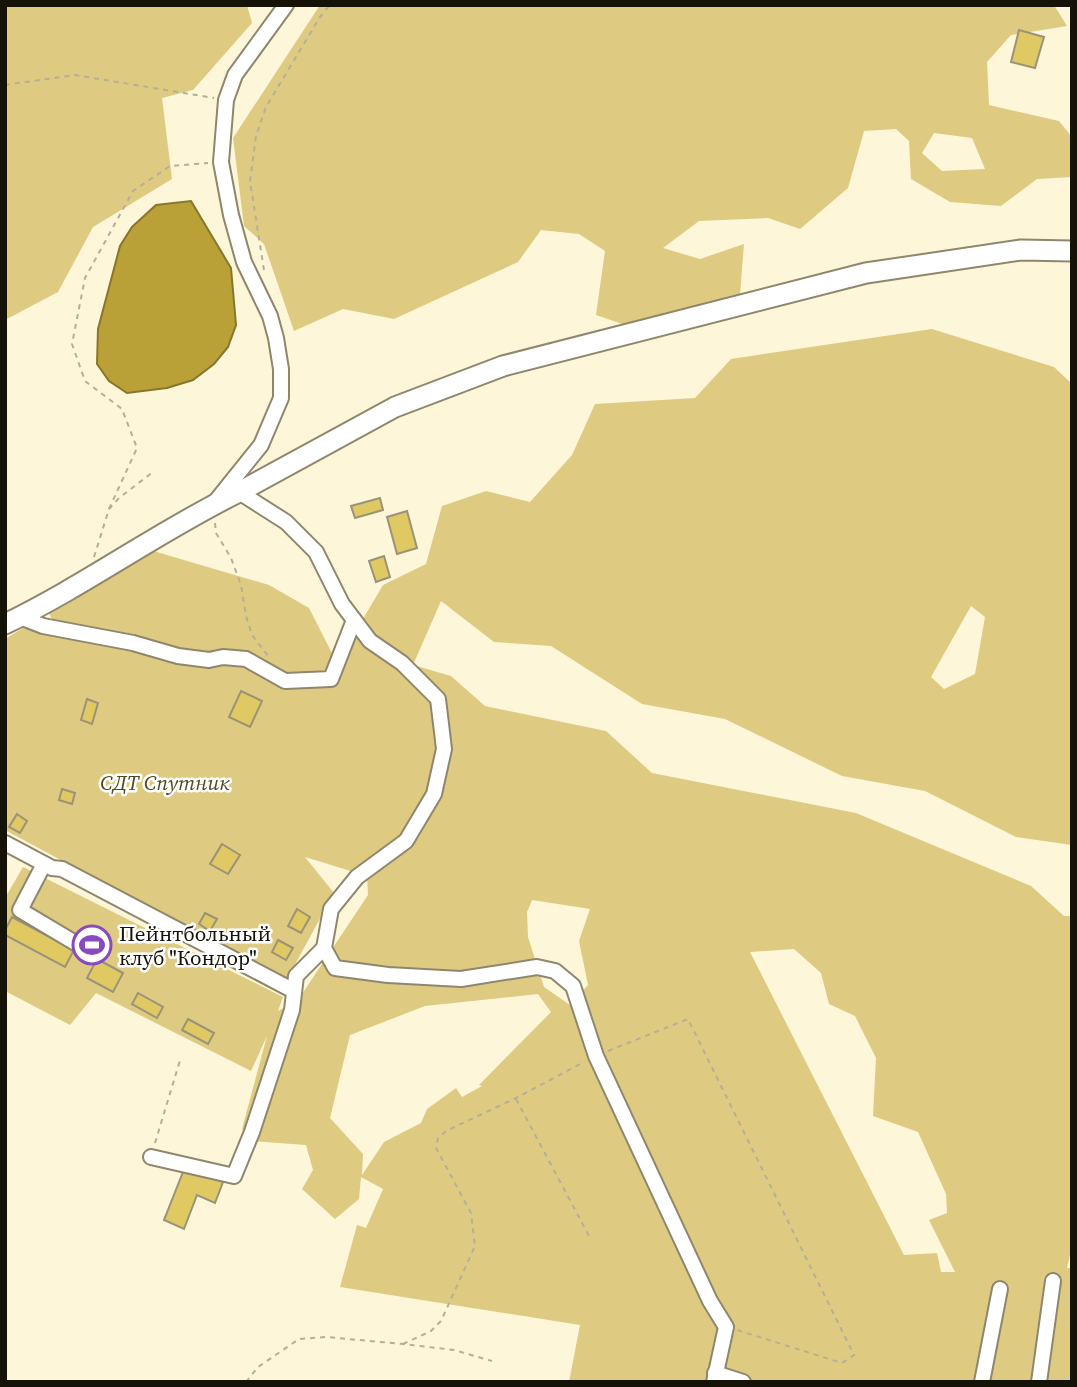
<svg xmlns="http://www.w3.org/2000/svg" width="1077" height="1387" font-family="'Source Serif 4',serif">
  <rect width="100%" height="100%" fill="#fdf6d9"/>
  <g fill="#decb81" fill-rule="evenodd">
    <path d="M5,5H247L252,23L193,90L162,98L172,179L93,227L58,292L5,320Z"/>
    <path d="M320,5H1054L1067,26L1011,35L987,62L989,105L1059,121L1072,137V177L1037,179L1001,206L950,202L911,179L909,141L896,129L864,131L848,188L800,229L768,218L699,221L663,248L700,259L744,244L740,295L628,326L596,315L605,251L579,234L541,230L518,262L394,319L343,309L294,331L264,244L244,226L233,138ZM934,133L972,138L985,169L942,171L922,153Z"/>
    <path d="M932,329L1054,367L1072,384V845L1016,837L925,791L842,776L725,719L642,704L551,646L494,642L441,601L413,665L451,676L485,706L606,731L652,773L856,813L1031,886L1064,916H1072V1246L1067,1268H1072V1382H569L580,1325L340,1287L357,1225L366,1228L383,1189L361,1177L359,1199L335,1219L302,1189L313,1170L306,1145L249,1141L242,1129L267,1036L251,1071L96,993L70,1025L5,991V898L23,867L283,997L278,1011L298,1000L368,895L367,876L305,857L334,893L286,981L5,830V639L23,628L59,636L47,608L150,550L269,585L309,608L337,663L383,585L426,564L442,506L486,491L530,502L572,455L595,404L695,398L731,359ZM971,606L985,617L975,674L944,689L931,677ZM532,900L590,909L579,941L588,985L570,1005L544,987L528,937L527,912ZM794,949L821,973L829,1004L855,1016L876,1058L873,1116L918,1132L946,1194L947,1213L929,1220L955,1272H941L937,1253L904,1255L750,952ZM538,994L551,1012L479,1085L482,1086L462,1097L456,1088L427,1109L421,1123L384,1142L362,1175L363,1154L330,1118L350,1035L425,1006Z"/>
  </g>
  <path fill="#b9a138" stroke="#88762a" stroke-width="2" d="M191,201L231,268L236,325L228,347L214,364L193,380L167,388L127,393L109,381L97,364L98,329L120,246L132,227L156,205Z"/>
  <g fill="#e0c862" stroke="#9a9378" stroke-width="2">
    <path d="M1019,30L1044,37L1035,68L1011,62Z"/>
    <path d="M380,498L383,510L355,518L351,506Z"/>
    <path d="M407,511L417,548L397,554L387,517Z"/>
    <path d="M384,556L390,577L376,582L369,561Z"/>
    <path d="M241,691L262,701L250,727L229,717Z"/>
    <path d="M87,699L98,703L92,724L81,720Z"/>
    <path d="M62,789L75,793L72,804L59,800Z"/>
    <path d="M17,814L27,821L20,833L9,827Z"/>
    <path d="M222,844L240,855L228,874L210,864Z"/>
    <path d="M297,909L310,917L301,933L288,926Z"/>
    <path d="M205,913L217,919L210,931L199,924Z"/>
    <path d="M12,917L74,950L65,967L5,935V930Z"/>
    <path d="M278,940L293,948L286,960L272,952Z"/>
    <path d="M97,959L123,973L113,992L87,978Z"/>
    <path d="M138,993L163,1007L157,1018L132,1004Z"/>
    <path d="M188,1019L214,1033L208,1044L182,1030Z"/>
    <path d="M185,1167L223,1182L215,1203L197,1195L184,1229L164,1220Z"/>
  </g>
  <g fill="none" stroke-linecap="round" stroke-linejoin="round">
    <defs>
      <g id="minor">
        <path d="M239,492L286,522L316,552L342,604L370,641L402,663L438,699L444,749L434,794L406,841L357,877L331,909L324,948L335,968L388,975L461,979L537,967L555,971L573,986L596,1056L710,1301L726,1327L714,1382"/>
        <path d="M216,501L261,445L281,398V369L276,338L270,316L244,262L231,215L221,162L226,100L235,75L286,5"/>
        <path d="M20,617L43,626L133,643L178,656L209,660L223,657L246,659L285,681L331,679L354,620"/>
        <path d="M5,843L52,868L62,869L294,991"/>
        <path d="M44,864L20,910L77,944"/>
        <path d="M151,1157L234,1176L252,1132L292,1010L296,976L324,948"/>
        <path d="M715,1373L743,1382"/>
        <path d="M982,1382L1000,1289"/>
        <path d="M1039,1382L1053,1281"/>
      </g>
      <path id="major" d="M5,624C86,585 159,531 239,492L395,407L503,366L866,273L1021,250L1072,251"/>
    </defs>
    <use href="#minor" stroke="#8e876d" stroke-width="18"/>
    <use href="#major" stroke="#8e876d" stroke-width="23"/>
    <g stroke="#b4af97" stroke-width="2" stroke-dasharray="5 5" stroke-linecap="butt">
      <path d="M5,85L75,75L214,98"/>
      <path d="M264,270L250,181L256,136L266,107L320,17L330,5"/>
      <path d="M109,509L137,448L122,409L85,381L72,344L85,278L133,191L170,166L208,163"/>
      <path d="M215,523L216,533L231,558L241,585L246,616L252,635L268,656"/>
      <path d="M94,557L109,509L119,498L153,472"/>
      <path d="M608,1051L688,1019L854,1355L842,1363L737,1330"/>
      <path d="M516,1099L589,1236"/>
      <path d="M155,1143L181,1057"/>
      <path d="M403,1344L431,1331L441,1321L475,1246L471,1213L436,1148L438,1138L446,1131L516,1098L584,1062"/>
      <path d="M246,1382L258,1367L299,1339L326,1337L403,1344L454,1350L492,1361"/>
    </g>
    <use href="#minor" stroke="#fff" stroke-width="14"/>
    <use href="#major" stroke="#fff" stroke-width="19"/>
  </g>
  <defs>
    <symbol id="stadium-ring" viewBox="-11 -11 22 22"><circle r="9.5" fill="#fff" stroke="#894abf" stroke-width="1.5"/><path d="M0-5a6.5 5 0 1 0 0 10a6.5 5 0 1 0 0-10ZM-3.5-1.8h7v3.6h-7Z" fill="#894abf"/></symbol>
  </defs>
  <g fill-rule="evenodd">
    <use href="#stadium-ring" x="70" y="923" width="44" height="44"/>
  </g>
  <g text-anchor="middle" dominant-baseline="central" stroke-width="5" stroke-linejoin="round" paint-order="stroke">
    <g font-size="21" font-style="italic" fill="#53491f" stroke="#fff">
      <text x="165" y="782">СДТ Спутник</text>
    </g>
    <g font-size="21" fill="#151208" stroke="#fff" text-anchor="start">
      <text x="119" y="933">Пейнтбольный<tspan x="119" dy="24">клуб "Кондор"</tspan></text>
    </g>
  </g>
  <rect width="1077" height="1387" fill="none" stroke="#151208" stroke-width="14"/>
</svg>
